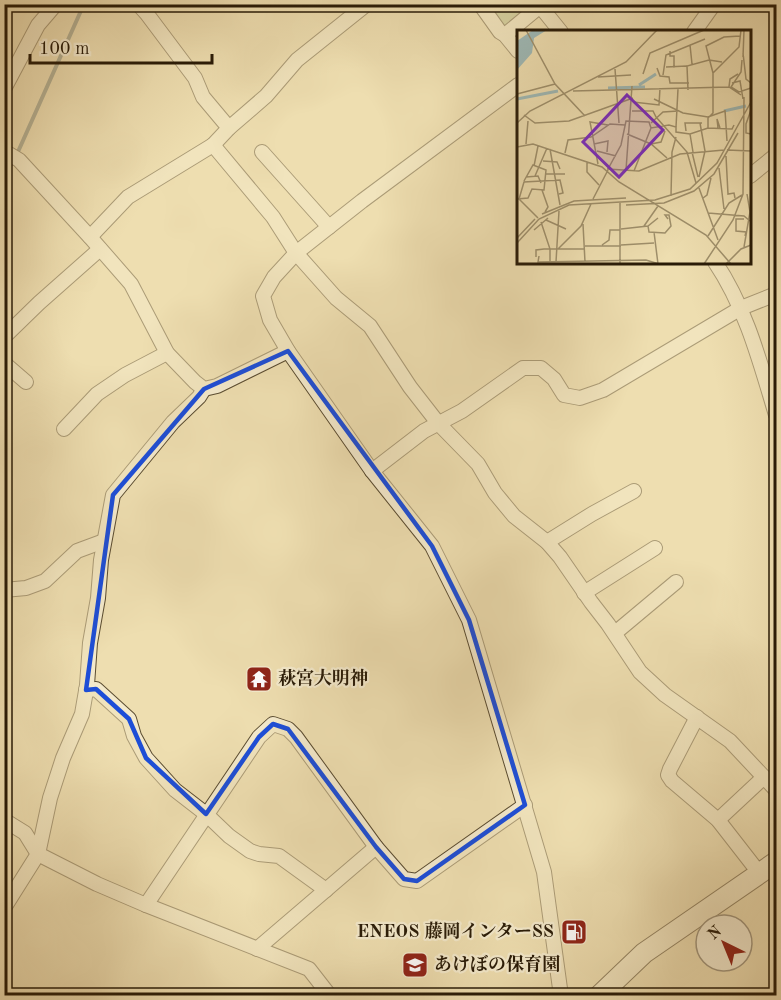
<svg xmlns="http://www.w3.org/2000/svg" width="781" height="1000" font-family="'Old Standard TT','Noto Serif JP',serif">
  <rect width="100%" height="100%" fill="#eedeb0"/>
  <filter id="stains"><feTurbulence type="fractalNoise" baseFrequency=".00333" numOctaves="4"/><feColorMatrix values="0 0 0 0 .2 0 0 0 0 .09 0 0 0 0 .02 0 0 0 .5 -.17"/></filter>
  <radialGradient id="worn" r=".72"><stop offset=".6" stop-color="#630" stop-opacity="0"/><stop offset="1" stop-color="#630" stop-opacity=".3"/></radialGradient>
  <path fill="#b8c18c" stroke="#706e4a" stroke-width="1.5" d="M484,5H536L506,30Z"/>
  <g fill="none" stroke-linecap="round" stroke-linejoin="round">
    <g stroke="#6f7a70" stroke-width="4">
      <path d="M17,154L84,4"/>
      <path d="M4,171L14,162"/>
    </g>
    <defs>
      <g id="street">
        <path d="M480,4L500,32L505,35L518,51"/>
        <path d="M540,4V6L561,32"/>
        <path d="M694,32L714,4"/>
        <path d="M505,35L540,6"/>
        <path d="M518,85L362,201L296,253L274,277L263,296L270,320L288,351L372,471L432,546L469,620L544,872L561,996"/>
        <path d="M4,89L38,25L56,4"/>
        <path d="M229,128L266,96L297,60L367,4"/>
        <path d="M213,145L273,217L296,253L336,298L370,326L410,387L438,423L478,464L495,493L514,516L547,542L560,557L591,602L608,624L640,672L665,695L730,741L776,790"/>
        <path d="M4,151L19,160L90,237L131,284L167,353L195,382L204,389L217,386L288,351"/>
        <path d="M262,152L329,227"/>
        <path d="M750,176L776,155"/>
        <path d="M90,237L128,197L213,145L229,128L203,97L195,78L147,14L138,4"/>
        <path d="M715,262C746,308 760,362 776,415"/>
        <path d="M4,337L39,303L100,249"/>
        <path d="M4,363L26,382"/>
        <path d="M64,429L97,394L125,375L167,353"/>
        <path d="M372,471L424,431L462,411L523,368H541L554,379L564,395L580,398L603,390L741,308L776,294"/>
        <path d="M547,542L592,514L634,491"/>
        <path d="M4,590L26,588L45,581L77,551L104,541"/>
        <path d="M584,593L655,548"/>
        <path d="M615,633L676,582"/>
        <path d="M86,690L96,689L129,719L134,736L146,758L175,790L206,814L229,836L250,851L259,854L279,856L326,890"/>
        <path d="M697,717L670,769L668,775L672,781L718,820L760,874"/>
        <path d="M4,820L25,833L38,854L97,884L146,905L309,969L330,996"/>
        <path d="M718,820L764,777"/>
        <path d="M146,905L259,737L273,724L288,729L296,737L376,847L404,879L417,881L525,805"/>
        <path d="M4,908L38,854L50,798L63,758L82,714L87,685L90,643L98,598L101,560L113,495L173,422L199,397L204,389"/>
        <path d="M257,949L376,847"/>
      </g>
      <path id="secondary" d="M599,996L644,953L776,862"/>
    </defs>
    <use href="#street" stroke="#5a4c31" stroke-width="16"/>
    <use href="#secondary" stroke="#291b07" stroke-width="22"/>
    <use href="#street" stroke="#f4eacc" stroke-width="14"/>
    <use href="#secondary" stroke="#f4eacc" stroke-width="20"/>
  </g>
  <path d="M0 0H781V1000H0ZM288,351L432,546L469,620L525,805L417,881L404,879L376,847L288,729L273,724L259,737L206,814L146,758L129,719L96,689L86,690L113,495L204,389Z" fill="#eedeb0" fill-opacity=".55" fill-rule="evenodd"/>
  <path fill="none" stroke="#1d4ed8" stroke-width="4.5" stroke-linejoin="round" d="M288,351L432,546L469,620L525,805L417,881L404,879L376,847L288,729L273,724L259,737L206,814L146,758L129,719L96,689L86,690L113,495L204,389Z"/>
  <defs>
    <symbol id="temple-square" viewBox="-11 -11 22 22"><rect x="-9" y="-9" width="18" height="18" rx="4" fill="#8f2418" stroke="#f4eacc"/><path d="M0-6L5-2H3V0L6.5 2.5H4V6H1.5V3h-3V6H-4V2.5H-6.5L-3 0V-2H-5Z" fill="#fff"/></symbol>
    <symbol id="fuel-square" viewBox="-11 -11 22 22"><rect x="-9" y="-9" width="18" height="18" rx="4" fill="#8f2418" stroke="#f4eacc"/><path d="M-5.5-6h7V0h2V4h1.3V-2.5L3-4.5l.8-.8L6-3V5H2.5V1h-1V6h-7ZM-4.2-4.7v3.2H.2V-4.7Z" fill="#fff"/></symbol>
    <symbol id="school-square" viewBox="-11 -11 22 22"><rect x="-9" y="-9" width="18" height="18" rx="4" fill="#8f2418" stroke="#f4eacc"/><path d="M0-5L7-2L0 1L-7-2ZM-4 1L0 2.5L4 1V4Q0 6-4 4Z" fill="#fff"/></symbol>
  </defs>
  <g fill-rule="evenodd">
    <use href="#temple-square" x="244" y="664" width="30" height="30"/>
    <use href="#fuel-square" x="559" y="917" width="30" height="30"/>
    <use href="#school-square" x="400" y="950" width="30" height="30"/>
  </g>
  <g text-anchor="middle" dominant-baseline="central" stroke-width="4.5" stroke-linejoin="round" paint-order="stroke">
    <g font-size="18" font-weight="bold" fill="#291b07" stroke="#f4eacc" text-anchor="start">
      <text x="278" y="679">萩宮大明神</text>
      <text x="554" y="932" text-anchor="end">ENEOS 藤岡インターSS</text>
      <text x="434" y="965">あけぼの保育園</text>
    </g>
  </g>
  <g transform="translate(517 30)">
    <rect width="234" height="234" fill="#eedeb0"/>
    <path d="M16,0H30L17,8L15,23L0,40V11Z" fill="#9eb9b6"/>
    <path fill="none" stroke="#9eb9b6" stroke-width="3" d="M122,55L139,44M91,58L128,57M0,69L41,61M207,81L229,76"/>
    <path fill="none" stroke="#9f906c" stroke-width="1.5" d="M9,0L38,54L68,86M173,15L175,34M153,21V26H157V38M226,23L229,49L234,53M226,27L227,0M225,30L224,42L214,57L222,62L234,58M149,37L170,36M140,38L143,46L152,47L153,53H172M98,39L102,93M196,43L189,16L207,7L223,6M126,44L133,23L187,0M221,44L213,49L212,57L224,65M146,45L149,25L188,9M81,47L114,45M215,53L223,51L226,69M171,60L170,36L192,30L205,32M56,61L212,57M0,64L38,54M137,69L166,83L191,87L208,81M116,72L142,75L143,58M208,80L210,111M234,80L229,94V103L234,104M115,81H136L139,87M7,85L18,93L52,91L116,68M139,87L170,122L179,153M0,93L13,81L109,32L140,0M134,93L146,82L161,81M159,97L161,59M191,98V88L196,83V43L222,17L224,0M201,98L200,89L203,98M169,101L168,93H185M110,104L134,114L150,128M173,104L176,122M9,114L11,91M77,114L91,111L90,122M134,114L144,112L148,101M0,117L16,114L85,137L102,152L189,205L214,234M33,119L43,175M210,120L234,121M80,121L99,126M175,122L181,147M48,123L51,110L74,107L93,94L108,95M209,126L211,164L217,163L218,168M26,131L40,132L43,139M70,132V142L82,155M81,134L73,92L91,95M17,136L21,116M202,138L207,179M90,139L122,141L163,124L207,120M91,139L104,115L109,91L132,92L134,98L152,95L159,97V102L173,104L191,98L215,99L217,95M109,140L115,56M117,141L134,98M29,144H48M18,146L30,118M9,147L21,146L24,153M182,147L188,121L183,93M182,158L201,210M25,160L31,177L28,182M154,166L155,122L159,107M186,168L190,165L194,148M0,169L11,168L15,159L27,160L29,140L16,135L7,151M2,169L7,152L43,150L46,163L42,164M2,169L21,188M76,169L91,140M103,173V234M109,175L147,173L177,161L197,144L221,103M191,183L227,186L233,191M25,184L57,171L109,168M227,189H219V201L229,202L228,206M29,190L49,199M24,192L33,219V232M66,194L68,232M127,196L141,176M131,196L132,202L148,203L154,196L152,185H148L151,189M104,199L131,196L141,188M17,200L31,188M137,202L141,234M191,206L212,173L225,165M0,208L18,189M0,213L22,189L52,175L138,170L173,159L200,133L234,72M85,215L92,210L93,200H103M104,215L137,213M68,216H104M227,217L233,182L230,164M41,219L64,196L74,174M22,226L21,232L129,230L142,234M19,227V220L27,219H68M39,232L42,181M187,234L216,190L226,164L227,67M209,234L224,219L234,215"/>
    <path fill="#7b2cbf" fill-opacity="0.15" stroke="#7b2cbf" stroke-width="3" d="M110,65L146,100L102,147L66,112Z"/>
    <rect width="234" height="234" fill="none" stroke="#291b07" stroke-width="3"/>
  </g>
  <rect width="781" height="1000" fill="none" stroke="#eedeb0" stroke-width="24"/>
  <rect x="6" y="6" width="769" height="988" fill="none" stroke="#291b07" stroke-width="3"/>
  <rect x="12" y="12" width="757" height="976" fill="none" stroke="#291b07" stroke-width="1.5"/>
  <g transform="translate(724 943) rotate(317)"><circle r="28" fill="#f4eacc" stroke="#a3977d" stroke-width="1.5"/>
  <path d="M0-4.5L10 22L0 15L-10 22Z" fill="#8f2418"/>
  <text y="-9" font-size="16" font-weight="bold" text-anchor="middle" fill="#291b07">N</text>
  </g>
  <path d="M30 54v9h182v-9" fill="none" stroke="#291b07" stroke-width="3"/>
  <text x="39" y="54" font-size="18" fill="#291b07" stroke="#f4eacc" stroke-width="4.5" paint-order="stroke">100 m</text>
  <rect width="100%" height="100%" filter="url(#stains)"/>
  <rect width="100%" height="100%" fill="url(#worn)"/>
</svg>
